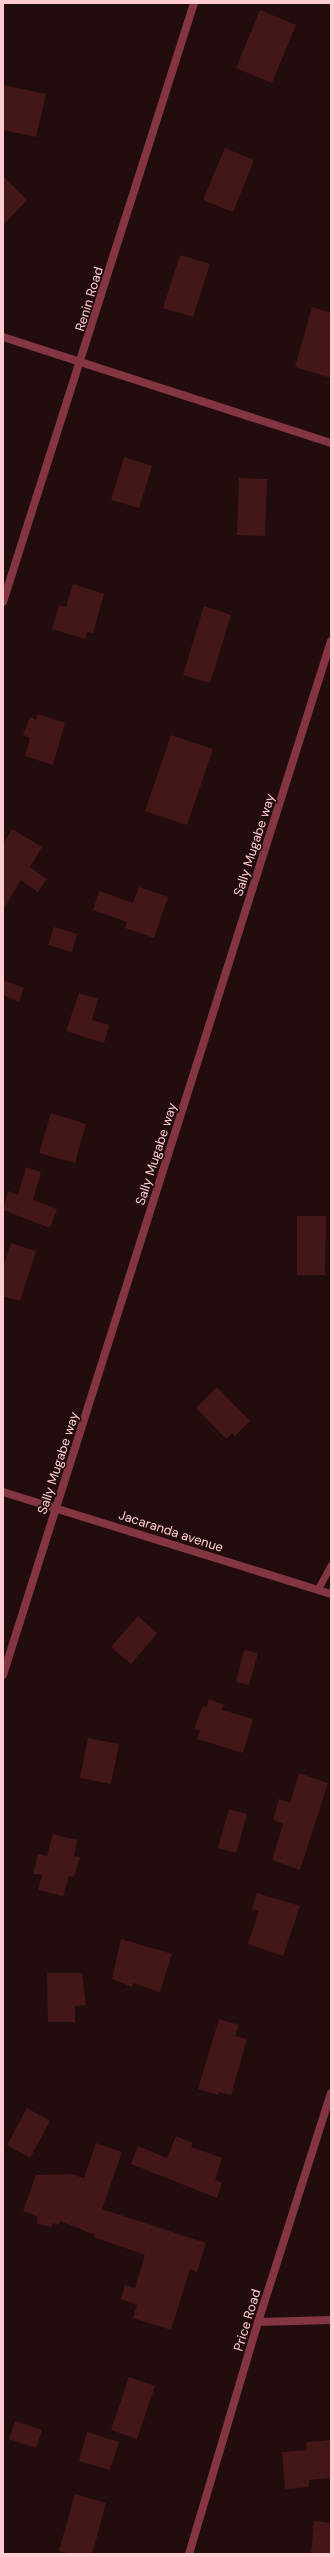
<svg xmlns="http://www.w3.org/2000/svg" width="334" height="2557" font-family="'DM Sans',sans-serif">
  <rect width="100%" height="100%" fill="#220c0d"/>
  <g fill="#431717">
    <path d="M260,10L296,25L272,83L236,68Z"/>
    <path d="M3,85L46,94L36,137L3,130Z"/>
    <path d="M225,148L254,160L233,212L203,200Z"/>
    <path d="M3,176L27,200L3,225Z"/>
    <path d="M180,255L210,264L193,317L163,308Z"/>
    <path d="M312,307L331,313V378L295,367Z"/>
    <path d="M124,457L152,466L139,508L111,500Z"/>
    <path d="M239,478L267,479L265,536L237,535Z"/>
    <path d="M73,584L104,594L93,633L87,632L85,639L52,629L59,605L66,607Z"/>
    <path d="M204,606L231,615L210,683L183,675Z"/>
    <path d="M38,714L65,723L53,765L25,756L30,738L23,735L30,717L36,720Z"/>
    <path d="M171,735L213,749L187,825L145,811Z"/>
    <path d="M12,829L42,847L30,867L47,879L38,892L21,880L3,910V844Z"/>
    <path d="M139,887L168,897L154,938L125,928L127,922L93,910L99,891L133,903Z"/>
    <path d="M54,927L77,934L72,952L48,945Z"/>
    <path d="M3,980L24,988L19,1002L3,995Z"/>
    <path d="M79,993L98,999L92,1020L109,1025L104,1043L66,1031Z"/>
    <path d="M51,1113L86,1124L75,1163L39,1153Z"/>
    <path d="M26,1167L41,1172L33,1200L57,1209L50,1228L3,1210L8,1191L18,1195Z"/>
    <path d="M297,1216H326L325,1275H297Z"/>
    <path d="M11,1243L36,1251L20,1301L3,1296V1268Z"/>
    <path d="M217,1387L250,1421L235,1436L232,1433L226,1439L196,1408Z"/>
    <path d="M138,1616L157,1633L131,1664L111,1647Z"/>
    <path d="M244,1650L258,1653L249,1685L236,1682Z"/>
    <path d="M209,1699L224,1705L222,1710L253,1719L243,1753L197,1739L200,1731L194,1729L203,1706L206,1708Z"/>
    <path d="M88,1738L119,1744L111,1784L80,1778Z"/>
    <path d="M299,1773L328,1783L300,1870L272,1860L283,1824L273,1820L279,1799L290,1803Z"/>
    <path d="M229,1809L247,1814L236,1853L218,1848Z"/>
    <path d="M53,1834L77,1840L74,1856L80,1857L74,1877L69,1876L63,1896L38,1890L42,1875L33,1874L38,1854L47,1856Z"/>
    <path d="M257,1893L300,1906L283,1956L248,1944L259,1911L252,1909Z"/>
    <path d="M121,1939L172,1954L160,1992L133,1983L132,1987L112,1979Z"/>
    <path d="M47,1973H82L86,2005L75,2006V2022H48Z"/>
    <path d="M219,2019L239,2025L235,2036L247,2039L231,2095L219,2092L218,2095L198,2089Z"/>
    <path d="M27,2108L50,2121L30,2158L7,2145Z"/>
    <path d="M176,2136L193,2143L191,2147L222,2158L215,2180L222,2183L217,2198L131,2164L138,2146L167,2158Z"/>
    <path d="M96,2143L122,2152L102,2209L206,2243L197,2272L190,2269L171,2330L133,2318L137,2305L121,2299L125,2285L135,2288L145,2255L94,2237L95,2235L60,2221L59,2225L52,2223V2227L37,2224L38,2217L23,2211L36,2175L71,2174L84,2178Z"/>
    <path d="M129,2377L155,2386L137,2439L111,2430Z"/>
    <path d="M15,2421L42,2430L36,2448L9,2439Z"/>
    <path d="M87,2432L119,2442L110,2470L79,2461Z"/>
    <path d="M331,2440V2478L309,2480V2487L285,2489L282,2452L307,2450L306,2442Z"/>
    <path d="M75,2494L106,2503L92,2554H71L59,2551Z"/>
    <path d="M314,2521L331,2523V2554H311Z"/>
  </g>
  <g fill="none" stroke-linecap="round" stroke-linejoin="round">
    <path stroke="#833542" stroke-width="7" d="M318,1590L331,1566"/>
    <g stroke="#833542" stroke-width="8">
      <path d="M3,337L331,443"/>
      <path d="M3,602L194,3"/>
      <path d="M3,1492L331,1594"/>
      <path d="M3,1675L331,641"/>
      <path d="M258,2322L331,2320"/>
      <path d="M189,2554L258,2322L331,2093"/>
    </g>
  </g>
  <g text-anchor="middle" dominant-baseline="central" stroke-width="3.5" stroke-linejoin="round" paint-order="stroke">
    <g font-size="13" fill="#ffcdd1" stroke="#220c0d">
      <text transform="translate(89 299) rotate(-73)">Renin Road</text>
      <text transform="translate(254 845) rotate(-72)">Sally Mugabe way</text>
      <text transform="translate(156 1154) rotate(-72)">Sally Mugabe way</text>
      <text transform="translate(58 1463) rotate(-72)">Sally Mugabe way</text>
      <text transform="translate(171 1531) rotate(18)">Jacaranda avenue</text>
      <text transform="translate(247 2320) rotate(-73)">Price Road</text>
    </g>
  </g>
  <rect width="334" height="2557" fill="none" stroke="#ffcdd1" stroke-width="8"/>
</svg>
